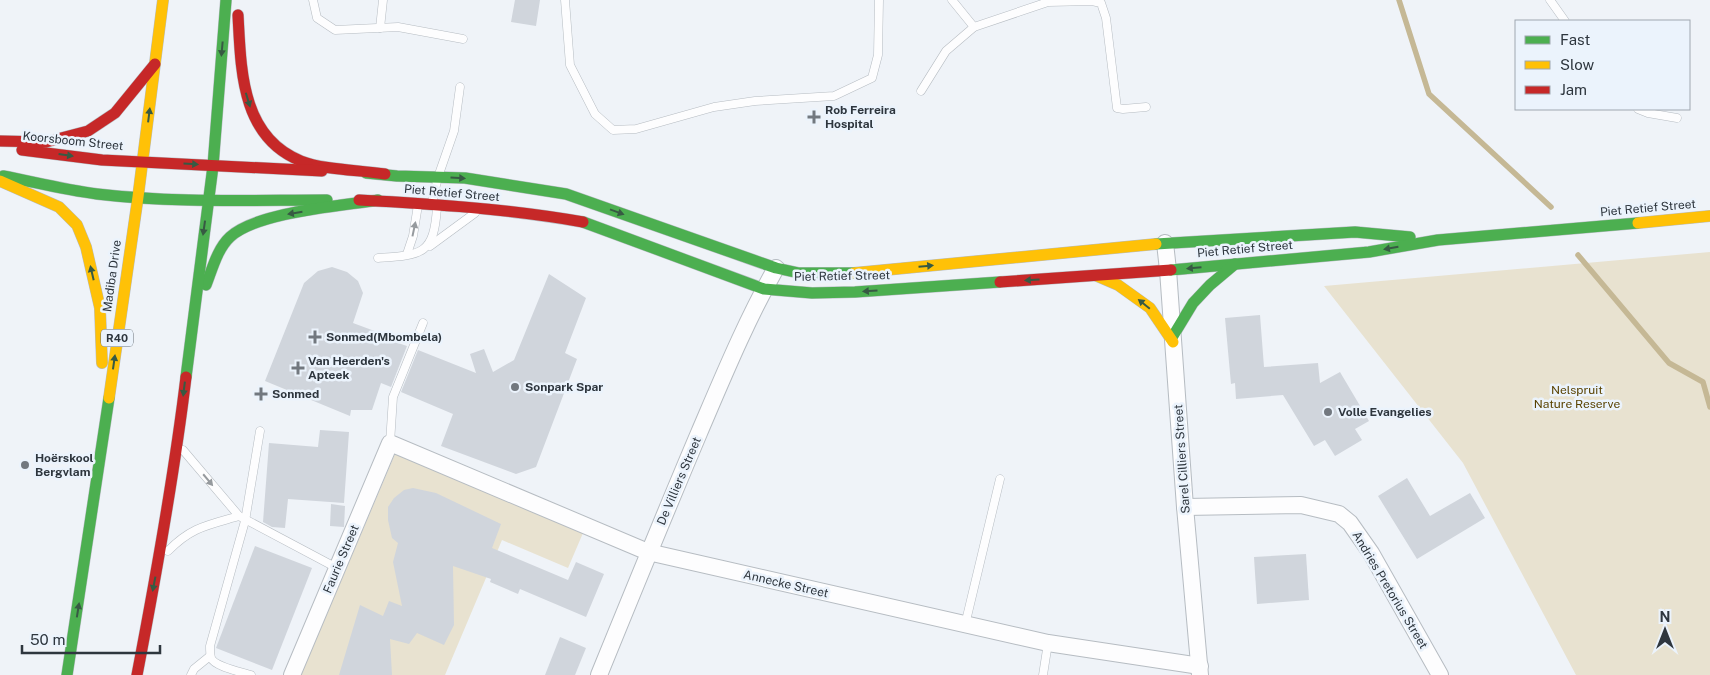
<svg xmlns="http://www.w3.org/2000/svg" width="1710" height="675" font-family="'Public Sans',sans-serif">
  <rect width="100%" height="100%" fill="#eff3f8"/>
  <g fill="#e8e2d0">
    <path d="M1710,252V675H1576L1463,463L1324,286Z"/>
    <path d="M395,454L583,533L568,568L502,540L445,675H301Z"/>
  </g>
  <g fill="none" stroke-linecap="round" stroke-linejoin="round">
    <g stroke="#c5b895" stroke-width="5.5">
      <path d="M1399,0L1429,94L1551,207"/>
      <path d="M1578,255L1669,363L1703,382L1710,407"/>
    </g>
  </g>
  <g fill="#d0d5dc">
    <path d="M515,0H540L536,26L511,22Z"/>
    <path d="M332,267L347,272L358,281L363,293L353,323L396,339L395,342L407,346L391,387L381,383L372,410H351L350,416L265,381L304,283L318,271Z"/>
    <path d="M549,274L586,298L565,353L577,359L536,467L516,474L441,446L453,414L401,392L418,350L476,373L470,354L484,349L493,372L514,360Z"/>
    <path d="M1260,315L1264,367L1318,363L1320,383L1340,372L1369,421L1355,429L1362,440L1335,456L1325,440L1314,446L1283,395L1236,399L1235,383L1231,384L1225,318Z"/>
    <path d="M320,430L349,432L344,503L288,499L285,528L272,527L263,522L269,443L318,447Z"/>
    <path d="M1407,478L1430,516L1470,493L1485,518L1417,559L1378,496Z"/>
    <path d="M413,488L436,493L501,524L492,548L568,580L576,562L604,574L586,617L520,589L518,594L490,582L491,579L453,566L454,625L444,645L417,633L409,644L390,639L392,675H339L360,605L383,616L389,601L402,606L393,562L398,543L392,538L388,520V507L394,498L404,490Z"/>
    <path d="M331,504L345,506L344,527L330,526Z"/>
    <path d="M255,546L312,568L272,670L216,648Z"/>
    <path d="M1306,554L1309,600L1257,604L1254,557Z"/>
    <path d="M560,637L586,648L575,675H545Z"/>
  </g>
  <g fill="none" stroke-linecap="round" stroke-linejoin="round">
    <defs>
      <g id="lane">
        <path d="M313,0L317,18L335,30L398,27L463,39"/>
        <path d="M565,0L570,65L595,114L613,130L636,129L714,107L755,101L834,96L872,78L878,55L879,0"/>
        <path d="M952,0L974,27"/>
        <path d="M1550,0L1565,21"/>
        <path d="M380,28L383,0"/>
        <path d="M921,91L946,51L974,27L1048,2L1092,1L1101,3L1106,18L1117,108L1123,109L1146,107"/>
        <path d="M1638,109L1648,113L1677,118"/>
        <path d="M432,202L438,177L454,131L460,87"/>
        <path d="M430,246L475,213"/>
        <path d="M407,254L413,236L418,205"/>
        <path d="M378,258C422,255 434,255 437,207"/>
        <path d="M390,443L393,397L423,323"/>
        <path d="M183,450L239,516L337,568"/>
        <path d="M168,551C191,527 208,525 239,516"/>
        <path d="M965,625L1000,479"/>
        <path d="M191,675L194,669L210,656"/>
        <path d="M251,675C242,672 215,667 211,658C210,654 210,650 210,646L245,521L260,431"/>
        <path d="M1043,675L1048,643"/>
      </g>
      <g id="street">
        <path d="M1165,243L1168,270L1185,507L1200,675"/>
        <path d="M1185,507L1301,505L1339,514L1350,523L1371,553L1440,675"/>
        <path d="M292,675L390,443L648,552L1048,643L1200,666"/>
        <path d="M599,675C632,594 665,513 699,433C723,377 746,321 776,268"/>
      </g>
      <g id="fast">
        <path d="M366,173L397,176L465,178L566,194L776,268L799,273H854"/>
        <path d="M3,176C34,182 65,190 97,194C173,203 250,200 327,200"/>
        <path d="M583,222L764,289L812,293L855,292L1000,282"/>
        <path d="M1156,244L1355,232L1410,237"/>
        <path d="M1171,270L1369,252L1438,240L1638,223"/>
        <path d="M206,285C212,270 217,249 230,237C257,212 341,206 378,200"/>
        <path d="M1173,336L1193,303L1210,285L1235,264"/>
        <path d="M186,377L213,166L226,0"/>
        <path d="M67,675L109,398"/>
      </g>
      <g id="slow">
        <path d="M0,181L59,207L77,225L86,247L100,308L102,363"/>
        <path d="M1638,223L1710,216"/>
        <path d="M854,273L1156,244"/>
        <path d="M1097,276L1118,285L1150,308L1173,342"/>
        <path d="M109,398L138,197L163,0"/>
      </g>
      <g id="jam">
        <path d="M238,15C241,70 241,137 301,161C324,170 360,170 385,174"/>
        <path d="M0,141L46,142L88,131L115,113L155,64"/>
        <path d="M22,150L102,160L322,171"/>
        <path d="M359,200C434,204 509,209 583,222"/>
        <path d="M1000,282L1171,270"/>
        <path d="M137,675C156,576 174,477 186,377"/>
      </g>
    </defs>
    <use href="#lane" stroke="#b6bcc2" stroke-width="9"/>
    <use href="#street" stroke="#b6bcc2" stroke-width="18"/>
    <use href="#fast" stroke="#b6bcc2" stroke-width="12"/>
    <use href="#slow" stroke="#b6bcc2" stroke-width="12"/>
    <use href="#jam" stroke="#b6bcc2" stroke-width="12"/>
    <use href="#lane" stroke="#fdfdfe" stroke-width="8"/>
    <use href="#street" stroke="#fdfdfe" stroke-width="16"/>
    <use href="#fast" stroke="#4caf50" stroke-width="11"/>
    <use href="#slow" stroke="#ffc107" stroke-width="11"/>
    <use href="#jam" stroke="#c62828" stroke-width="11"/>
  </g>
  <defs><path id="oneway-solid" d="M-6-.8H1V-3.2L6.5 0L1 3.2V.8H-6Z" transform="scale(1.25)"/></defs>
  <g fill="#375a43">
    <use href="#oneway-solid" transform="translate(222 49) rotate(95)"/>
    <use href="#oneway-solid" transform="translate(248 100) rotate(73)"/>
    <use href="#oneway-solid" transform="translate(149 115) rotate(-83)"/>
    <use href="#oneway-solid" transform="translate(66 155) rotate(8)"/>
    <use href="#oneway-solid" transform="translate(191 164) rotate(3)"/>
    <use href="#oneway-solid" transform="translate(458 178) rotate(3)"/>
    <use href="#oneway-solid" transform="translate(617 212) rotate(20)"/>
    <use href="#oneway-solid" transform="translate(295 213) rotate(171)"/>
    <use href="#oneway-solid" transform="translate(204 228) rotate(98)"/>
    <use href="#oneway-solid" transform="translate(1391 248) rotate(170)"/>
    <use href="#oneway-solid" transform="translate(926 266) rotate(-5)"/>
    <use href="#oneway-solid" transform="translate(1194 268) rotate(175)"/>
    <use href="#oneway-solid" transform="translate(92 273) rotate(-103)"/>
    <use href="#oneway-solid" transform="translate(1032 280) rotate(176)"/>
    <use href="#oneway-solid" transform="translate(870 291) rotate(176)"/>
    <use href="#oneway-solid" transform="translate(1144 304) rotate(-141)"/>
    <use href="#oneway-solid" transform="translate(114 362) rotate(-82)"/>
    <use href="#oneway-solid" transform="translate(184 389) rotate(97)"/>
    <use href="#oneway-solid" transform="translate(154 584) rotate(101)"/>
    <use href="#oneway-solid" transform="translate(78 610) rotate(-81)"/>
  </g>
  <g fill="#969a9e">
    <use href="#oneway-solid" transform="translate(414 229) rotate(-78)"/>
    <use href="#oneway-solid" transform="translate(208 480) rotate(50)"/>
  </g>
  <g fill="#72787f" stroke="#ebf3fc" stroke-width="2">
    <path d="M811.5 109.5h5v5h5v5h-5v5h-5v-5h-5v-5h5z"/>
    <path d="M312.5 329.5h5v5h5v5h-5v5h-5v-5h-5v-5h5z"/>
    <path d="M295.5 360.5h5v5h5v5h-5v5h-5v-5h-5v-5h5z"/>
    <circle cx="515" cy="387" r="5"/>
    <path d="M258.5 386.5h5v5h5v5h-5v5h-5v-5h-5v-5h5z"/>
    <circle cx="1328" cy="412" r="5"/>
    <circle cx="25" cy="465" r="5"/>
  </g>
  <g text-anchor="middle" dominant-baseline="central" stroke-width="5" stroke-linejoin="round" paint-order="stroke">
    <rect fill="#ebf3fc" stroke="#676f77" stroke-width="1" x="101" y="329.5" width="32" height="17" rx="4"/>
    <g font-size="11" font-weight="bold" fill="#2e363e">
      <text x="117" y="338">R40</text>
    </g>
    <g font-size="12" font-weight="bold" fill="#2e363e" stroke="#ebf3fc" text-anchor="start">
      <text x="825" y="110">Rob Ferreira<tspan x="825" dy="14">Hospital</tspan></text>
      <text x="326" y="337">Sonmed(Mbombela)</text>
      <text x="308" y="361">Van Heerden's<tspan x="308" dy="14">Apteek</tspan></text>
      <text x="525" y="387">Sonpark Spar</text>
      <text x="272" y="394">Sonmed</text>
      <text x="1338" y="412">Volle Evangelies</text>
      <text x="35" y="458">Hoërskool<tspan x="35" dy="14">Bergvlam</tspan></text>
    </g>
    <g font-size="12" fill="#2e363e" stroke="#ebf3fc">
      <text transform="translate(73 141) rotate(6)">Koorsboom Street</text>
      <text transform="translate(452 193) rotate(5)">Piet Retief Street</text>
      <text transform="translate(1648 208) rotate(-5)">Piet Retief Street</text>
      <text transform="translate(1245 249) rotate(-5)">Piet Retief Street</text>
      <text transform="translate(112 276) rotate(-82)">Madiba Drive</text>
      <text transform="translate(842 276) rotate(-1)">Piet Retief Street</text>
      <text transform="translate(1182 459) rotate(-94)">Sarel Cilliers Street</text>
      <text transform="translate(679 481) rotate(-67)">De Villiers Street</text>
      <text transform="translate(341 559) rotate(-67)">Faurie Street</text>
      <text transform="translate(786 584) rotate(13)">Annecke Street</text>
      <text transform="translate(1390 590) rotate(59)">Andries Pretorius Street</text>
    </g>
    <g font-size="12" fill="#594200" stroke="#ebf3fc">
      <text x="1577" y="390">Nelspruit<tspan x="1577" dy="14">Nature Reserve</tspan></text>
    </g>
  </g>
  <rect x="1515" y="20" width="175" height="90" fill="#ebf3fc" stroke="#9fa7b0"/>
  <rect x="1525" y="36" width="25" height="8" fill="#4caf50" stroke="#9fa7b0"/>
  <text x="1560" y="45" font-size="15" fill="#2e363e">Fast</text>
  <rect x="1525" y="61" width="25" height="8" fill="#ffc107" stroke="#9fa7b0"/>
  <text x="1560" y="70" font-size="15" fill="#2e363e">Slow</text>
  <rect x="1525" y="86" width="25" height="8" fill="#c62828" stroke="#9fa7b0"/>
  <text x="1560" y="95" font-size="15" fill="#2e363e">Jam</text>
  <g transform="translate(1665 630)" stroke="#ebf3fc" stroke-width="4" paint-order="stroke">
  <path d="M0-4L9 19L0 12L-9 19Z" fill="#2e363e"/>
  <text y="-8" font-size="14" font-weight="bold" text-anchor="middle" fill="#2e363e">N</text>
  </g>
  <path d="M22 645v8h138v-8" fill="none" stroke="#2e363e" stroke-width="2.5"/>
  <text x="30" y="645" font-size="15" fill="#2e363e" stroke="#ebf3fc" stroke-width="4" paint-order="stroke">50 m</text>
</svg>
